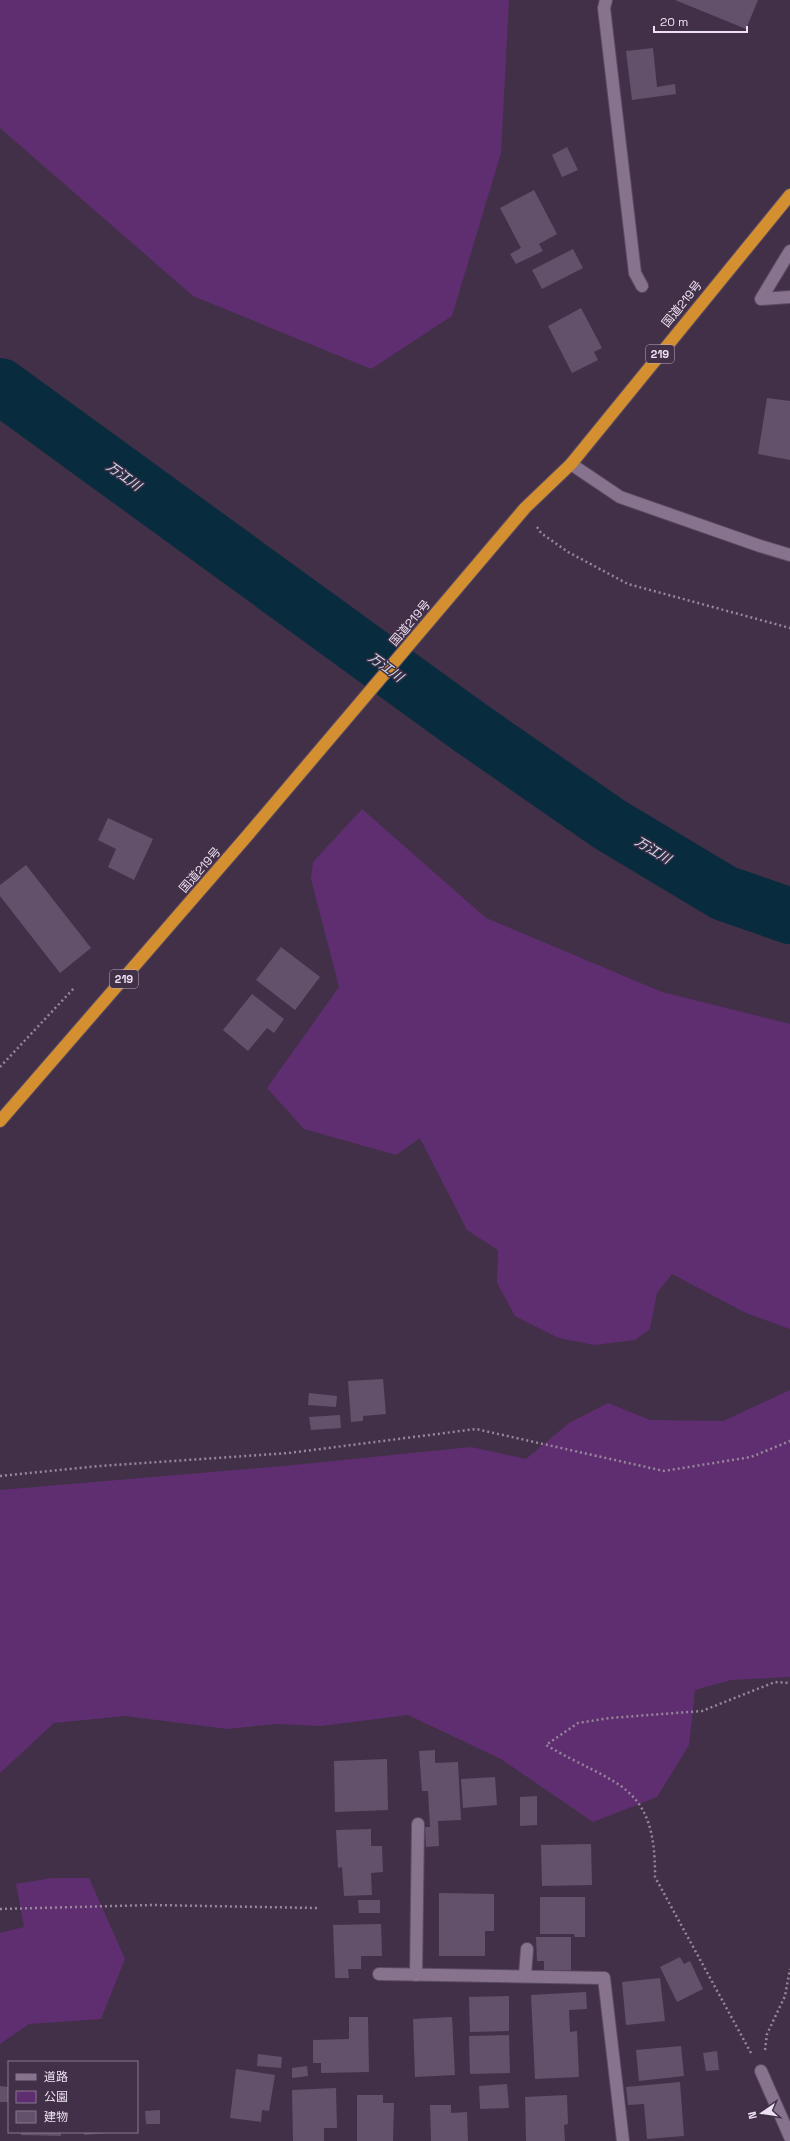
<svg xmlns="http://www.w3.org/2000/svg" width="790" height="2141" font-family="'Space Grotesk','Noto Sans JP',sans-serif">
  <rect width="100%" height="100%" fill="#423048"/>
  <g fill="#5f2e70">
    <path d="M0,0H509L501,153L452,316L371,369L193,296L0,128Z"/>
    <path d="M362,809L486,918L662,992L790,1024V1329L746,1313L672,1274L657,1293L650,1329L635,1340L594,1345L559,1338L515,1316L497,1283L498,1250L467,1230L420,1138L396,1155L304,1129L267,1088L339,987L311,879L313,862Z"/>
    <path d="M790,1390V1677L731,1680L695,1690L689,1745L657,1797L593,1822L501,1759L408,1715L321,1726L276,1724L228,1729L125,1716L54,1723L0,1773V1490L284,1466L471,1447L526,1459L569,1423L608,1403L650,1420L723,1421Z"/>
    <path d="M52,1878H89L125,1959L101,2019L29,2024L0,2044V1933L24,1927L16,1884Z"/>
  </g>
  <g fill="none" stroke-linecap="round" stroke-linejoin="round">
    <path stroke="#082c3e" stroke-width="56" d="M0,386L468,726L609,824L724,893L790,916"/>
  </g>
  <g fill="#63506a">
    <path d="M675,0H758L746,29Z"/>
    <path d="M653,48L657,87L675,84L676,94L632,100L626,51Z"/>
    <path d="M567,147L578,170L562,177L552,155Z"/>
    <path d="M534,190L557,234L539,244L543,251L516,264L510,254L521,248L500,208Z"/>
    <path d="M573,249L583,268L542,289L532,270Z"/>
    <path d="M581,308L602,348L594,352L598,360L572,373L548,326Z"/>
    <path d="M767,398L790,401V460L758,454Z"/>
    <path d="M108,818L153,839L134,880L108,867L116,849L98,840Z"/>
    <path d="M26,865L91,948L60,973L0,896V885Z"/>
    <path d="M281,947L320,977L295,1010L256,980Z"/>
    <path d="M252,994L284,1019L274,1033L267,1028L248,1051L223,1030Z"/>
    <path d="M383,1379L386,1414L363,1416V1421L351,1422L348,1381Z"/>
    <path d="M309,1393L337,1396L336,1407L308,1405Z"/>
    <path d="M340,1415L341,1428L311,1430L309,1417Z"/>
    <path d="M435,1750V1763L458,1762L461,1820L438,1821L439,1846L426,1847L425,1827H430L428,1791H422L419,1751Z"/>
    <path d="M387,1759L388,1810L335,1812L334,1761Z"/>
    <path d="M495,1777L497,1805L463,1808L461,1779Z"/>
    <path d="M537,1796V1825L520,1826V1797Z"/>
    <path d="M371,1829V1846H382L383,1872L371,1873L372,1895L344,1896L342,1867L338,1868L336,1830Z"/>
    <path d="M591,1844L592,1885L542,1886L541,1845Z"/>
    <path d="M439,1893L494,1894V1931H485V1956H439Z"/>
    <path d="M540,1897H585V1937H575L574,1934H540Z"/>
    <path d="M358,1900H380V1913H359Z"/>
    <path d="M381,1924L382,1956H361V1969H348L349,1978H335L333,1925Z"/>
    <path d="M536,1937H571V1970H544V1961H537Z"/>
    <path d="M680,1957L684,1964L690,1961L703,1989L677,2002L660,1967Z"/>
    <path d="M660,1978L665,2021L626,2025L622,1982Z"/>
    <path d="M586,1992L587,2009L569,2010L570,2032L577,2031L579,2077L535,2079L531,1995Z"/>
    <path d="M509,1996V2031L470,2032L469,1997Z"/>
    <path d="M349,2017H368L369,2072L321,2073V2063H313V2040L349,2039Z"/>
    <path d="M452,2017L455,2075L415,2077L413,2019Z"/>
    <path d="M509,2035L510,2073L470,2074L469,2036Z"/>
    <path d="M681,2046L684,2076L639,2081L636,2050Z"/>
    <path d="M717,2051L719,2070L706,2071L703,2053Z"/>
    <path d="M258,2054L282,2057L281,2068L257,2066Z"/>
    <path d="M307,2066L308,2076L292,2078V2068Z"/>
    <path d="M236,2069L275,2075L269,2111L262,2110L261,2122L230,2118Z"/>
    <path d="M680,2082L684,2136L647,2139L644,2104L628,2105L626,2087Z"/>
    <path d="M507,2084L509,2108L480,2109L479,2086Z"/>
    <path d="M0,2086L9,2087V2102H0Z"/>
    <path d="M336,2088L337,2128H324V2141H293L292,2090Z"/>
    <path d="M357,2095H383V2103H394L393,2141H357Z"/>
    <path d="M567,2095L568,2124L564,2125L565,2141H526L525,2097Z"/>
    <path d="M430,2105H451V2113L467,2112L468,2141H431Z"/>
    <path d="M160,2110V2124H146L145,2111Z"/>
    <path d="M21,2132H61V2136L21,2135Z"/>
    <path d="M84,2132H107V2133L84,2135Z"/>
  </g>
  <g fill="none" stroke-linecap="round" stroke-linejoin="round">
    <defs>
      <g id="lane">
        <path d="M416,1975L418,1824"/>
        <path d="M525,1975L527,1949"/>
      </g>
      <g id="street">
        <path d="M606,0L604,8L635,273L642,286"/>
        <path d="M790,251L761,299L790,297"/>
        <path d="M571,464L620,497L760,546L790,555"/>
        <path d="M379,1974L604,1978L623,2141"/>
        <path d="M761,2071L790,2137"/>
      </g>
      <path id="highway" d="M0,1121L247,836L525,508L571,464L790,195"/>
    </defs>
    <use href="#lane" stroke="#5b4d61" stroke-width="14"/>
    <use href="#street" stroke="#5b4d61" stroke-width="14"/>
    <use href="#highway" stroke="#5b4d61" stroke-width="14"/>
    <g stroke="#96879b" stroke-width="2.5" stroke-dasharray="2 3" stroke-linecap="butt">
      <path d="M537,527L541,533L568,552L628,584L790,628"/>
      <path d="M0,1067L75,987"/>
      <path d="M0,1476L100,1466L289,1453L476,1429L664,1471L751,1457L790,1441"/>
      <path d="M0,1909L152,1905L317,1908"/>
      <path d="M765,2050L767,2034L785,1996L790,1969"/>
      <path d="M751,2053L655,1877C656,1782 615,1786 546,1745L578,1723L610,1718L702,1711L775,1682L790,1683"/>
    </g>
    <use href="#lane" stroke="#87738e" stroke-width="12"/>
    <use href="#street" stroke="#87738e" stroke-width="12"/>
    <use href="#highway" stroke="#d49030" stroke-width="12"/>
  </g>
  <g text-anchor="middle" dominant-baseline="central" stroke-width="3" stroke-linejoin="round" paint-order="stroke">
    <g fill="#423048" stroke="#baadbe" stroke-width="1">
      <rect x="646" y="345" width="28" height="18" rx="3"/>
      <rect x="110" y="970" width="28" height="18" rx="3"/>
    </g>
    <g font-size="11" font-weight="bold" fill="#ede2f1">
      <text x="660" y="354">219</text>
      <text x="124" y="979">219</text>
    </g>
    <g font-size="12" fill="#ede2f1" stroke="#423048">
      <text transform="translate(682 304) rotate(-51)">国道219号</text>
      <text transform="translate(410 623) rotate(-50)">国道219号</text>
      <text transform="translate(200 870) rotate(-49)">国道219号</text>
    </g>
    <g font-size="13" font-style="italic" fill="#cee5f3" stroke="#423048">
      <text transform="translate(124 476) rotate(36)">万江川</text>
      <text transform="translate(386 667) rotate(36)">万江川</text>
      <text transform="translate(653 850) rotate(31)">万江川</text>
    </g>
  </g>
  <rect x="8" y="2061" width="130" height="72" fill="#423048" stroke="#86778c"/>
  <rect x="16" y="2074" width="20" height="6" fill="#87738e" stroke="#86778c"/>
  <text x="44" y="2081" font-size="12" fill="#ede2f1">道路</text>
  <rect x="16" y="2091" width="20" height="12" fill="#5f2e70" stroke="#86778c"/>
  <text x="44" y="2101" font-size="12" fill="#ede2f1">公園</text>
  <rect x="16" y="2111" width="20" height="12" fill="#63506a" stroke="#86778c"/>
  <text x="44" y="2121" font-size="12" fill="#ede2f1">建物</text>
  <g transform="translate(762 2113) rotate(257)" stroke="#423048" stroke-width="3" paint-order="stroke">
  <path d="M0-3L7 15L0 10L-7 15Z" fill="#ede2f1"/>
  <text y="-6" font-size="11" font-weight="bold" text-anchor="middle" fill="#ede2f1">N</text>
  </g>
  <path d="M654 26v6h93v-6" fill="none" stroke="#ede2f1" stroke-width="2"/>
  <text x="660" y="26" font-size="12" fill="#ede2f1" stroke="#423048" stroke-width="3" paint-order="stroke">20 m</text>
</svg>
